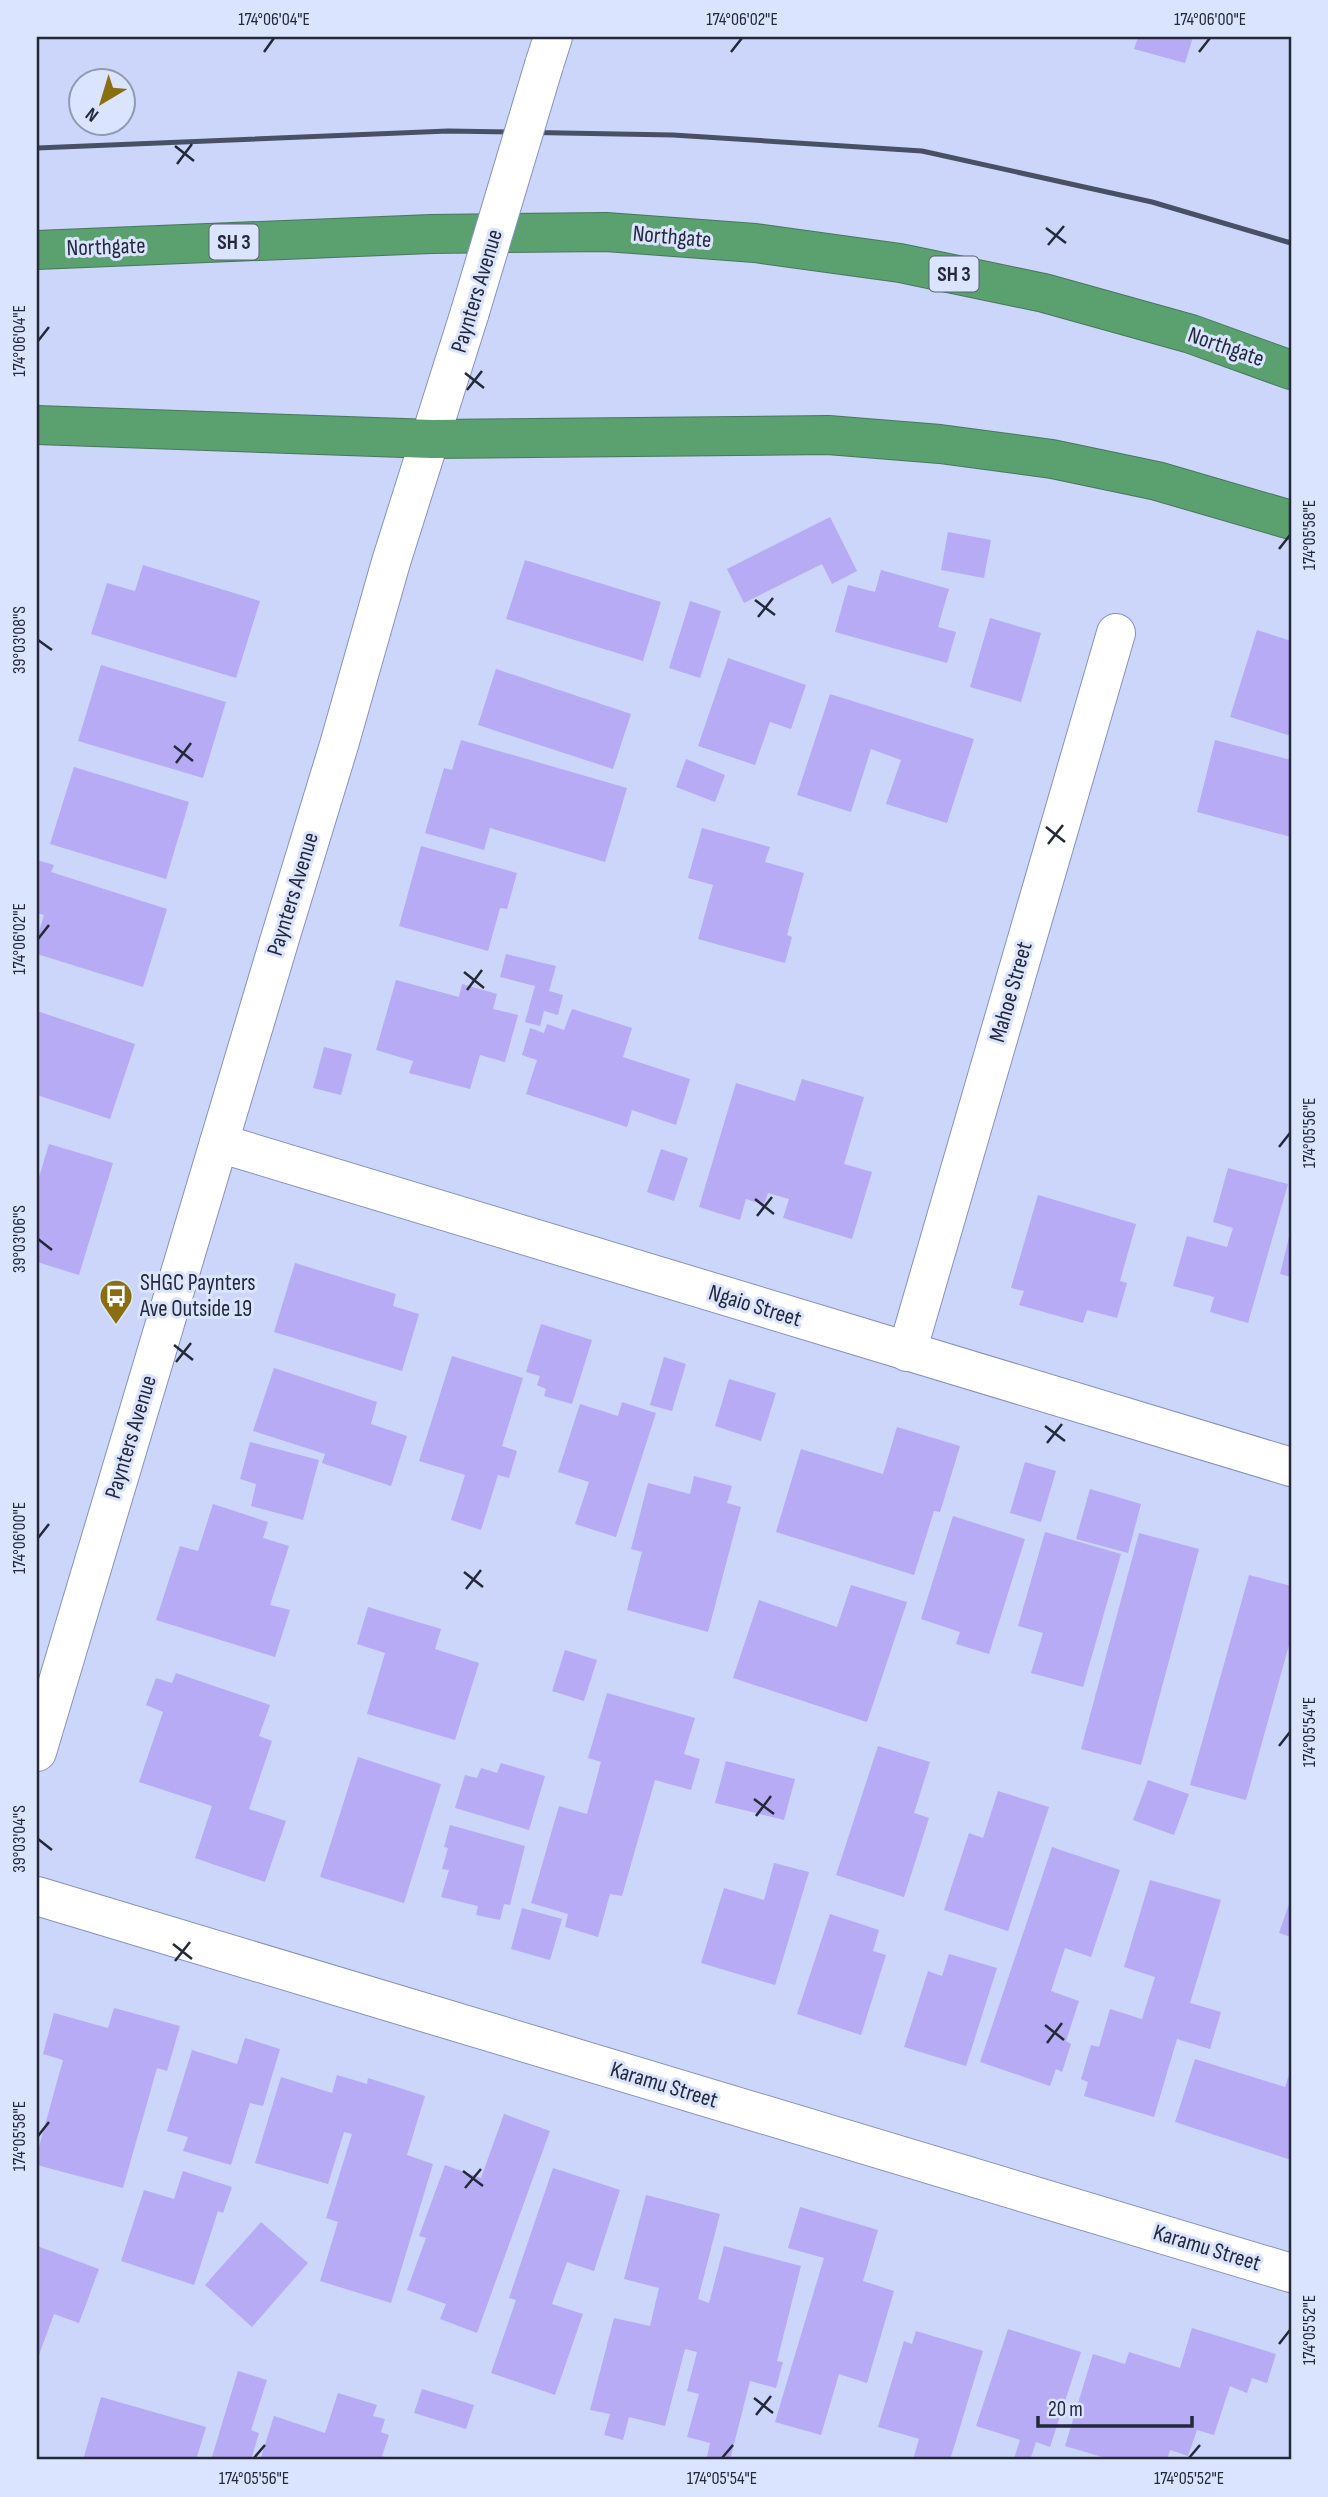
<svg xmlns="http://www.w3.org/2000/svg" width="1328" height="2497" font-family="'Sofia Sans Condensed',sans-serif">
  <rect width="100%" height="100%" fill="#cbd6fa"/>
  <g fill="#b7abf5">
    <path d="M1138,37H1193L1185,63L1134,49Z"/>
    <path d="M830,517L857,571L832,584L822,564L744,603L727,569Z"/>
    <path d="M948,532L991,540L984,578L941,570Z"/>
    <path d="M525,560L661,602L643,661L506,619Z"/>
    <path d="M143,565L260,601L236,678L91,634L107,583L135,591Z"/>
    <path d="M881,570L949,589L938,627L956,632L947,663L835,632L848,585L875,592Z"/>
    <path d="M690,601L721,611L700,678L669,668Z"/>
    <path d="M990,618L1041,633L1021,702L970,687Z"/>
    <path d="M1257,630L1291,641V736L1230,717Z"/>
    <path d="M728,658L806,685L791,729L770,722L755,765L698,746Z"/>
    <path d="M101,665L226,702L203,778L78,741Z"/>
    <path d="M496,669L631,714L613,769L478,725Z"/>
    <path d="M830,694L974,739L947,823L886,804L901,760L871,749L851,812L797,795Z"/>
    <path d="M461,740L627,788L605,862L490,828L484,850L425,833L444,768L452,770Z"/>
    <path d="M1215,740L1291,760V837L1197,812Z"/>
    <path d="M686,759L725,775L715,802L676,787Z"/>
    <path d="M74,767L189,802L166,879L50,844Z"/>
    <path d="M702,828L770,847L765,862L804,873L787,935L792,937L785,963L698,939L713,885L688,878Z"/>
    <path d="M421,846L517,873L507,909L500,908L488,951L399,926Z"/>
    <path d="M37,860L54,865L51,872L167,909L143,987L37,954V939L44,915L37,913Z"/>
    <path d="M506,954L556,966L549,991L563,995L558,1015L544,1011L540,1026L525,1022L535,986L500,977Z"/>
    <path d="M396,980L459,997L462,984L497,994L493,1009L518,1015L505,1062L480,1055L470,1089L409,1073L413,1061L376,1050Z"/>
    <path d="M572,1009L632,1028L623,1057L690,1079L676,1125L632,1110L627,1127L526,1094L537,1060L522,1055L530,1028L544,1033L547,1024L564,1030Z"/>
    <path d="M37,1011L135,1044L110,1119L37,1095Z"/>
    <path d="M324,1047L352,1054L341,1095L313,1088Z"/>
    <path d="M802,1079L864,1097L844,1164L872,1172L852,1239L783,1218L789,1199L768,1193L764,1205L746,1199L740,1220L699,1207L736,1083L795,1101Z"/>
    <path d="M49,1144L113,1163L79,1275L37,1262V1184Z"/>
    <path d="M661,1149L688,1158L674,1201L647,1192Z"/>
    <path d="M1228,1168L1288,1184L1248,1323L1210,1312L1214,1297L1173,1286L1187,1236L1227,1247L1233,1228L1213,1222Z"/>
    <path d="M1038,1195L1136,1224L1120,1281L1127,1283L1117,1318L1087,1310L1083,1323L1019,1305L1024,1291L1011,1288Z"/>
    <path d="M1290,1233H1291V1277L1280,1274Z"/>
    <path d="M295,1263L396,1294L393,1306L419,1314L402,1371L274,1332Z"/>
    <path d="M541,1324L592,1340L572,1404L544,1396L546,1389L537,1385L540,1376L526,1372Z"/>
    <path d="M452,1356L523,1378L502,1446L517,1451L509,1478L498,1475L481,1530L451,1520L465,1475L419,1461Z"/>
    <path d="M664,1357L686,1364L672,1411L650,1405Z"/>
    <path d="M274,1368L377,1402L371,1424L407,1436L391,1486L322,1463L325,1454L253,1431Z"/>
    <path d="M729,1379L776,1393L761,1441L715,1426Z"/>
    <path d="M622,1402L656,1413L616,1537L575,1524L589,1482L558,1472L580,1404L618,1416Z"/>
    <path d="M897,1427L960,1446L940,1512L934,1511L914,1575L776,1532L801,1449L883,1474Z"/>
    <path d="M250,1442L319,1460L303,1520L251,1506L256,1484L240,1479Z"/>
    <path d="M1025,1462L1056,1471L1041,1522L1010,1513Z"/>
    <path d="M694,1476L732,1486L727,1503L741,1507L708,1632L627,1610L642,1552L631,1549L648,1483L690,1494Z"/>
    <path d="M1090,1489L1141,1504L1128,1553L1076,1539Z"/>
    <path d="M213,1504L268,1522L263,1538L289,1546L270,1605L290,1610L275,1657L156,1620L180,1546L198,1551Z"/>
    <path d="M953,1516L1025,1539L989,1654L956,1644L960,1632L921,1619Z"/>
    <path d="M1045,1532L1121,1554L1083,1687L1031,1673L1043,1633L1018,1626Z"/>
    <path d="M1139,1533L1199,1549L1141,1765L1081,1749Z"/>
    <path d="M1249,1575L1291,1586V1638L1246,1800L1190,1785Z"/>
    <path d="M851,1585L907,1602L867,1722L733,1678L759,1600L837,1627Z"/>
    <path d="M368,1607L441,1629L435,1649L479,1663L455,1740L367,1714L385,1653L357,1644Z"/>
    <path d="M565,1650L597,1660L584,1701L552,1691Z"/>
    <path d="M176,1673L270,1705L259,1736L272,1741L249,1809L286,1821L265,1882L195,1858L212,1806L139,1782L163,1712L146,1705L156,1678L172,1683Z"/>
    <path d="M607,1693L695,1718L684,1754L700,1759L691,1790L655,1780L622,1896L610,1894L598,1937L565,1927L568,1914L531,1903L559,1806L587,1814L601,1762L588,1758Z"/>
    <path d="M878,1746L930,1762L914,1813L929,1818L904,1897L836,1875Z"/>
    <path d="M358,1757L441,1784L404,1903L320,1877Z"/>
    <path d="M726,1761L795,1779L784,1820L715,1803Z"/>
    <path d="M501,1763L545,1776L529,1830L455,1808L465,1775L477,1778L481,1768L497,1773Z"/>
    <path d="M1148,1780L1189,1794L1174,1835L1133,1820Z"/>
    <path d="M998,1791L1049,1807L1008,1931L944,1910L969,1833L983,1838Z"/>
    <path d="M450,1825L525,1846L510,1905L504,1904L500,1920L476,1915L478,1906L441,1897L449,1870L442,1869L448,1848L444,1847Z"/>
    <path d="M1052,1847L1120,1870L1091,1957L1065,1948L1051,1991L1079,2001L1066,2041L1071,2044L1062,2072L1056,2069L1050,2086L980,2062Z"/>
    <path d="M774,1863L809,1872L775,1985L701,1963L724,1888L764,1900Z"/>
    <path d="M1150,1880L1221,1900L1190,2003L1221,2012L1210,2049L1177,2039L1154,2117L1084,2096L1088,2082L1081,2079L1091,2045L1099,2047L1110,2009L1142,2019L1155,1977L1124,1967Z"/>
    <path d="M1291,1898V1937L1279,1933Z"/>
    <path d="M522,1908L562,1919L550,1960L511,1949Z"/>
    <path d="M830,1914L879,1930L873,1951L886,1955L861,2035L797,2014Z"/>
    <path d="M949,1954L997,1968L966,2066L904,2047L928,1971L942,1976Z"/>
    <path d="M114,2008L180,2026L167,2071L157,2068L123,2188L37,2165V2154L63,2060L43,2054L54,2013L108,2028Z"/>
    <path d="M245,2038L280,2049L263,2106L250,2103L231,2165L183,2151L188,2137L167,2131L192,2050L237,2064Z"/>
    <path d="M1195,2059L1285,2087L1291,2069V2160L1175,2122Z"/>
    <path d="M337,2075L367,2084L368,2078L425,2096L407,2155L433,2164L391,2303L320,2281L338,2222L326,2218L352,2134L344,2132L328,2184L255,2163L281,2077L332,2093Z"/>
    <path d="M504,2114L550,2131L477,2333L440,2319L446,2304L407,2290L426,2238L419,2236L445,2165L481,2178Z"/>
    <path d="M553,2168L620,2190L594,2271L567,2262L552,2304L583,2314L555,2395L491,2373L516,2300L509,2298Z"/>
    <path d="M183,2171L232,2187L223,2213L218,2211L194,2285L121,2261L144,2190L174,2199Z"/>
    <path d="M646,2195L720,2214L698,2299L709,2303L724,2246L801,2266L777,2361L783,2362L776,2388L750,2381L730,2460L707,2457L710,2443L687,2437L699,2394L687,2391L697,2352L685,2349L665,2426L629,2417L623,2440L604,2435L610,2414L590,2410L614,2318L650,2326L659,2288L624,2279Z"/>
    <path d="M800,2207L878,2230L863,2281L894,2291L867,2383L839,2374L821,2435L775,2422L824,2258L788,2248Z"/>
    <path d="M261,2222L308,2263L252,2327L205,2285Z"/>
    <path d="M37,2246L99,2269L79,2323L54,2314L37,2360Z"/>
    <path d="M1192,2328L1276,2354L1267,2383L1252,2378L1247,2393L1230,2386L1214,2435L1197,2430L1188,2456L1170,2450L1167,2460H1112L1065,2446L1093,2354L1125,2364L1129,2352L1180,2368Z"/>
    <path d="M1008,2329L1081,2352L1050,2447L1036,2442L1030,2460L1014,2459L1020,2440L976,2426Z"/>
    <path d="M916,2331L983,2351L950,2460H913L919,2439L878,2427L904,2341L912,2344Z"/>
    <path d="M238,2371L267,2380L251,2430L259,2433L251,2460H211Z"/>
    <path d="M422,2389L474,2405L466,2429L414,2413Z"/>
    <path d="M338,2393L377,2405L373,2416L385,2419L381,2432L389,2435L382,2456L393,2460H260L274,2416L325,2433Z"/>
    <path d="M101,2397L206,2427L196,2460H83Z"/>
  </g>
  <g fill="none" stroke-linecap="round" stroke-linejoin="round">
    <defs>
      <g id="street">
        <path d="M219,1143L1291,1467"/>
        <path d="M907,1352L1116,633"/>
        <path d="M37,1896L1291,2273"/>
      </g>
      <g id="secondary">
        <path d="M544,65L553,37"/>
        <path d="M37,1752L281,935L339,745L391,562L470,312"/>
      </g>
      <g id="highway">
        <path d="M37,250L431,234L606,232L755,243L900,263L1044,293L1191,334L1291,370"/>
        <path d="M37,425L432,439L828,435L940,444L1052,459L1157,481L1291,520"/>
      </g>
    </defs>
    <use href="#street" stroke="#8692bc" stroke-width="40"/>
    <use href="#secondary" stroke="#8692bc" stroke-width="40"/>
    <use href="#highway" stroke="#48775c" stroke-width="40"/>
    <use href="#street" stroke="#fff" stroke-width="38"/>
    <use href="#secondary" stroke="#fff" stroke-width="38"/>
    <use href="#highway" stroke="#5ba16f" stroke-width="38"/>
    <path stroke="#495065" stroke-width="5" d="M37,148L448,131L673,135L922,151L1152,202L1291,243"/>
    <defs>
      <path id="secondary-bridge" d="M470,312L544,65"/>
    </defs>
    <use href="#secondary-bridge" stroke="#8692bc" stroke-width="40" stroke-linecap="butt"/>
    <use href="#secondary-bridge" stroke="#fff" stroke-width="38"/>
  </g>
  <path fill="none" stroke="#24293a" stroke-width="2.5" d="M264,52L274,38M731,52L742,38M1199,52L1210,38M175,146L194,161M177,164L192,144M1046,228L1066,243M1048,245L1064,226M38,341L49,327M465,373L484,388M467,390L482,371M1279,549L1290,535M755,600L775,615M758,617L773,598M38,640L52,650M174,746L193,761M176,763L191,743M1046,827L1065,842M1048,844L1063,825M38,939L49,925M464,972L484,988M467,990L482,970M1279,1147L1290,1133M755,1199L774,1214M757,1216L772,1197M38,1239L52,1250M174,1345L193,1360M176,1362L191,1343M1045,1426L1065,1441M1047,1443L1062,1424M38,1538L49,1524M464,1572L483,1587M466,1589L481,1570M1279,1746L1290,1732M754,1799L774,1814M756,1816L771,1796M38,1839L52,1850M173,1944L192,1959M175,1961L190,1942M1045,2025L1064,2040M1047,2043L1062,2023M38,2136L49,2122M463,2171L483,2186M465,2188L481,2169M1279,2344L1290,2330M754,2398L773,2413M756,2415L771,2396M254,2458L265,2445M722,2458L733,2445M1189,2458L1200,2445"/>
  <defs>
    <symbol id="bus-pin" viewBox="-11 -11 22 30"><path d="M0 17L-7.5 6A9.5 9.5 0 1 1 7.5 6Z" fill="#896f10" stroke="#dbe4ff"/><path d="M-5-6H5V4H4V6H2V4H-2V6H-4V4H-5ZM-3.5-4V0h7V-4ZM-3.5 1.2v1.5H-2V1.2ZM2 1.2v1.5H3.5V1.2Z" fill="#fff"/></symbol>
  </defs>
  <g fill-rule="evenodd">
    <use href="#bus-pin" x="97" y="1277" width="38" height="52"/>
  </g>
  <g text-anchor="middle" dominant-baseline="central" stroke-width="6" stroke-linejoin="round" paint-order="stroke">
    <g fill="#dbe4ff" stroke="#5b6175" stroke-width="2">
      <rect x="209.5" y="224.5" width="49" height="35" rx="5"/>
      <rect x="929.5" y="256.5" width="49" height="35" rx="5"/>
    </g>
    <g font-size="21" font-weight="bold" fill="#24293a">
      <text x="234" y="242">SH 3</text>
      <text x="954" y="274">SH 3</text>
    </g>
    <g font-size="23" fill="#24293a" stroke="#dbe4ff">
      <text transform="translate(672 237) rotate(5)">Northgate</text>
      <text transform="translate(106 247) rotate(-2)">Northgate</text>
      <text transform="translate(477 291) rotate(-73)">Paynters Avenue</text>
      <text transform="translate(1226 347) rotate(19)">Northgate</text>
      <text transform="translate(293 894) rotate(-73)">Paynters Avenue</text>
      <text transform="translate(1011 992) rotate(-74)">Mahoe Street</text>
      <text transform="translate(755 1306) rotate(17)">Ngaio Street</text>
      <text transform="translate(131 1437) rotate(-73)">Paynters Avenue</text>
      <text transform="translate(664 2085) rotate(17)">Karamu Street</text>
      <text transform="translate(1207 2248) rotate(17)">Karamu Street</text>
    </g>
    <g font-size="23" fill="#24293a" stroke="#dbe4ff" text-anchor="start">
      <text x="140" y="1283">SHGC Paynters<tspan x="140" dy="26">Ave Outside 19</tspan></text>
    </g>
  </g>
  <rect width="1328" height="2497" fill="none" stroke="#dbe4ff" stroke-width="77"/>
  <g transform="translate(102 102) rotate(218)"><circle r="33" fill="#dbe4ff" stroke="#9299b0" stroke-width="2"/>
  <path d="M0-5L12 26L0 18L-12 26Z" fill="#896f10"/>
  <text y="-10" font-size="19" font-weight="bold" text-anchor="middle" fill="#24293a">N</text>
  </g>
  <path d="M1038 2416v10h154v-10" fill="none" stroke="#24293a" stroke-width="3.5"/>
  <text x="1048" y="2416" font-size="21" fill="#24293a" stroke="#dbe4ff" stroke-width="5" paint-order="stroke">20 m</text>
  <rect x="38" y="38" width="1252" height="2420" fill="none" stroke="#24293a" stroke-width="2.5"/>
  <g font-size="18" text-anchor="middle" fill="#24293a">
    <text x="274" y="25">174°06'04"E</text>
    <text x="742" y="25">174°06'02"E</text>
    <text x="1210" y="25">174°06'00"E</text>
    <text transform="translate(19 341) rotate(-90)" y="6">174°06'04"E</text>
    <text transform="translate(1309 535) rotate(-90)" y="6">174°05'58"E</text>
    <text transform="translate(19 640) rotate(-90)" y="6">39°03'08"S</text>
    <text transform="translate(19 939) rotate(-90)" y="6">174°06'02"E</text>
    <text transform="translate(1309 1133) rotate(-90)" y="6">174°05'56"E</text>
    <text transform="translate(19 1239) rotate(-90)" y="6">39°03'06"S</text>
    <text transform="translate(19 1538) rotate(-90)" y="6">174°06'00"E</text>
    <text transform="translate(1309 1732) rotate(-90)" y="6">174°05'54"E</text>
    <text transform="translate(19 1839) rotate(-90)" y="6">39°03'04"S</text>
    <text transform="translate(19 2136) rotate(-90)" y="6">174°05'58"E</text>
    <text transform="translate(1309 2330) rotate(-90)" y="6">174°05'52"E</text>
    <text x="254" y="2484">174°05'56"E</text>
    <text x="722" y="2484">174°05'54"E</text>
    <text x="1189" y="2484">174°05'52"E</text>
  </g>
</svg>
